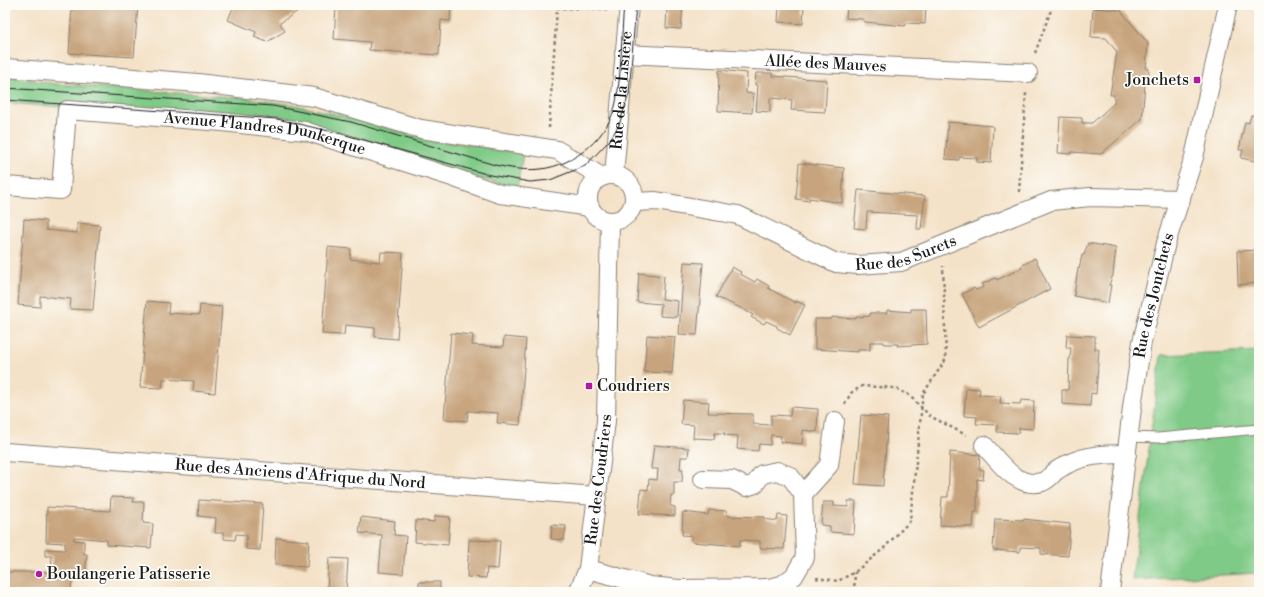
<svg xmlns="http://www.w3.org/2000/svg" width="1264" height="597" font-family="'Libre Bodoni',serif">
  <rect width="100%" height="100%" fill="#fdfcf7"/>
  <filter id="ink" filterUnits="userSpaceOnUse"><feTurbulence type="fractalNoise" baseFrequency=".025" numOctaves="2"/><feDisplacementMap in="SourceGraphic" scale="8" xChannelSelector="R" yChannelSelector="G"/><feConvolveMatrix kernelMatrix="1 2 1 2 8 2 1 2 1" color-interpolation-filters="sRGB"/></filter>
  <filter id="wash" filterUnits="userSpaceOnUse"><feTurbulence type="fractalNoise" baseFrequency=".012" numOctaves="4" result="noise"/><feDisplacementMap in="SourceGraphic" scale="16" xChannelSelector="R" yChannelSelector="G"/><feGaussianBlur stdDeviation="0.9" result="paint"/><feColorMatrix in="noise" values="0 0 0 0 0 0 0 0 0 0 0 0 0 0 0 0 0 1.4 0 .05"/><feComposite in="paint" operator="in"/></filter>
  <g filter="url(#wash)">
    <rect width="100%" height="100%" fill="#f4e2c8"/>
    <g fill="#80ca87" stroke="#4e7352">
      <path d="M7,76L56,84L247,98L295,105L347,117L433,141L478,145L523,154L517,188L244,120L7,103Z"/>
      <path d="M1259,351V573L1132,580L1161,355Z"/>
    </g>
    <g id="blocks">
      <g fill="#c7a47d">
        <path d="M72,5H138L134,57L69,53Z"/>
        <path d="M234,5H307L280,23L285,31L267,42L254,37L256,32L228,20Z"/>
        <path d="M327,5H451L450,21L441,20L439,55L369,50L370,42L334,39L336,7Z"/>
        <path d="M667,5H683L681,29L666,28Z"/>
        <path d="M779,5H804L803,24L778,22Z"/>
        <path d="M847,5H926L925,24L907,23L905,26L865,22L862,19L846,18Z"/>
        <path d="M1093,8L1120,10L1148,43L1146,69H1149L1148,84H1145L1142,119L1101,154L1071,152V154L1058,153L1060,117L1082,118V123H1092L1114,103V95H1110L1117,52L1106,38L1091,37Z"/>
        <path d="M719,70L747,73L746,93L754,94L752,113L718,111Z"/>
        <path d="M756,73H772V76L827,80L825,112L791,110L792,100L770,98V112L756,111L758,85H755Z"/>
        <path d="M1251,115L1259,117V162L1241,158L1243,150H1239L1245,122L1249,123Z"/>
        <path d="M948,122L993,126L991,163L977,162V158L959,157V160L945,159Z"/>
        <path d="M799,163L844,168L842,203L809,198V201L796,199Z"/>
        <path d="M858,190L925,196L921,229H917L918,215L869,212H867L866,229L854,228Z"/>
        <path d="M24,219L46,221V230L77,233V223L100,225L93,310L70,309L71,299L40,296V307L18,305Z"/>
        <path d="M1088,243L1116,248L1113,275L1109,285H1111L1108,303L1074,296L1078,268L1079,269L1082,255H1084Z"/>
        <path d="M328,247L351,249L350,259L380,262L381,252L403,253L397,339L375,337V328L345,325L344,335L322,334Z"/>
        <path d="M1259,250V283L1238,285L1237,251Z"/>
        <path d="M1035,258L1050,289L979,327L962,294L974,288L976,290L984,287L982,284L996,278L997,280L1022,268L1021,266Z"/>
        <path d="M684,262L703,263L697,335L679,334Z"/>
        <path d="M732,267L741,272L740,274L755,282L757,279L769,286L768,288L777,293L796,303V301L805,305L790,335L777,328V326L766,321L764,324L751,317L753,315L741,308L716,297Z"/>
        <path d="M639,273L664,276L662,299L678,301L677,317L660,316L661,304L637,302Z"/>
        <path d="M147,301L169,303L168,313L199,315L200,305L222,307L215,393L193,391L194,381L163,379L162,388L140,387Z"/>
        <path d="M911,309H926L927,344L897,346L898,344H884V342H870V350H858V352L815,349V319H832V317L856,319V317L870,316V313H887V310L911,312Z"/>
        <path d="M451,333L473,335L472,345L503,347L504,337L526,339L520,425L497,423L498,413L468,411L467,421L444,419Z"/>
        <path d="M647,335L675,337L672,373L644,372Z"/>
        <path d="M1067,335L1095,336V349H1099L1096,394L1091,393L1090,406L1062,404V390H1068L1069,359H1070L1071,348H1066Z"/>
        <path d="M966,388L980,389L979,395L1001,396L1000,403L1020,404L1021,400L1034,401L1033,429L1019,428V433L997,432V425L976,424L977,417L964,416Z"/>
        <path d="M683,400L709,402L708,413L753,414V424L771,425V415L790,416L791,407L818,409L817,432L803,430L802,444L780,442L781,436L771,435L770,445L759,444L758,451L737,449L738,436L724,435L725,433H715L714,439L693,438L694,425L681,424Z"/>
        <path d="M861,415L888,417L883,486L855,484Z"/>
        <path d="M654,445L689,448L688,457H681L680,469H683L682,482H674V495H671L670,506L675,507V516L639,514L641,489L648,490L649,479L657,480L658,469H651Z"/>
        <path d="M950,452L980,455L979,469L984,470L983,480L977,479V512H974L973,527L940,525L942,497H948Z"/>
        <path d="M111,497L134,498L133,502H144L143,523L153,524L151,548L107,545V540L74,537V540L84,541V554H87L85,576L72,575L71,592H5V572H51L52,556H45V549L65,550V543L46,542L47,507L110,511Z"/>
        <path d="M199,500L263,504L260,550L246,549L247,535L236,534L235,540L224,539V533H215L216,518L198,516Z"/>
        <path d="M848,501H856L854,534L830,532V526L821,525L823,502H834V506L848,507Z"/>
        <path d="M709,510L727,511V516L765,517V519L777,521L778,515L787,516L784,549L760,548V541L740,540V546L692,542V536L682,535L683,512L708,515Z"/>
        <path d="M435,516L450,517L448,545L415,542L416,520L434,522Z"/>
        <path d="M361,517L395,521L394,535L406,536L403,574L379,572L382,535L359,533Z"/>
        <path d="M995,519L1023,520V519L1070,524L1068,556L1041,554V548L1020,547V552L993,550Z"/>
        <path d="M552,525L566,526L564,540L551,539Z"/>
        <path d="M276,538L309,541L307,567L275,565Z"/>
        <path d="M469,540L500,541L498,569L487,568L486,578L467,577Z"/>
        <path d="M329,558L348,559L346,592L327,591Z"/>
        <rect x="419" y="582" width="21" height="10"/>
      </g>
    </g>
  </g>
  <g filter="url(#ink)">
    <use href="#blocks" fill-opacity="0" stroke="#887f72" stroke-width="1"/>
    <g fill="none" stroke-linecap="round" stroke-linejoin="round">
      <defs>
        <path id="service" d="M1129,437L1158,438L1259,429"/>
        <g id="minor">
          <path id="s1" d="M624,54L1028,73"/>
          <path d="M5,68L198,83L314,97L421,129L557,150L602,177"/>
          <path id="s2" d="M614,175L629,5"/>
          <circle cx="611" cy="198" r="23"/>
          <path id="s3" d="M5,186L61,190L67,110L222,122L305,131L452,177L500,194L590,207"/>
          <path id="s4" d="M634,202L656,201L738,215L836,263L858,265L901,262L1051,201L1090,197L1181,199"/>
          <path d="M984,445C999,462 1017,489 1042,482C1049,480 1053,472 1059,469C1080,455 1103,454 1127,454"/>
          <path id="s5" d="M5,452L596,496"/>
          <path d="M803,494L829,465L835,421"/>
          <path d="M588,569L650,586L679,589L768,588L782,585L794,576L805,557L803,494L790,476L777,471L762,474L755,484L746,487L732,480L703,479"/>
          <path id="s6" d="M578,592L588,569L606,421L610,221"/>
          <path id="s7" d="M1110,592L1133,400L1142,342L1166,243L1194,157L1228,5"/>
        </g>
      </defs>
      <use href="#service" stroke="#887f72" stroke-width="11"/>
      <use href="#minor" stroke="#887f72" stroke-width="20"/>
      <g stroke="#887f72" stroke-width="2.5" stroke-dasharray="3 3" stroke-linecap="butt">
        <path d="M1035,53L1053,5"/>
        <path d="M549,128L557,8L608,9"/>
        <path d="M1019,192L1026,93"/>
        <path d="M845,404L851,393L862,386L895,388L909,395L930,416L966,435"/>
        <path d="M816,578L838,581L855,572L883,549L910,521L923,394L946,359L943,266"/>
        <path d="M854,592L855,572"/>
      </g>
      <use href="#service" stroke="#fff" stroke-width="9"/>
      <use href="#minor" stroke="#fff" stroke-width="18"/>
      <g stroke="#1c1c1c" stroke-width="1">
        <path d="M5,88L273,106L351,122L495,165C510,168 525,171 541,169C575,165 609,137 616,102C622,71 621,37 624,5"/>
        <path d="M5,100L277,119L342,134L490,175L530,182L550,180L585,166L609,141L619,125L629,94L636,5"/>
      </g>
    </g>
  </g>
  <g fill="#b5179e" stroke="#fdfcf7" stroke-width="1.5">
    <rect x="1193" y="76" width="8" height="8" rx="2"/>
    <rect x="585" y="382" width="8" height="8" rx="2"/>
    <circle cx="39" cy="574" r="4"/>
  </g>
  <g text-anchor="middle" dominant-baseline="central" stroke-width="3.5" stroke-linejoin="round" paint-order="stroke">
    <g font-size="16" fill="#1c1c1c" stroke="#fdfcf7">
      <text stroke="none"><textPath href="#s1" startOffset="202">Allée des Mauves</textPath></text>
      <text stroke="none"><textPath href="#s2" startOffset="85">Rue de la Lisière</textPath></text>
      <text stroke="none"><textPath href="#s3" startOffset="336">Avenue Flandres Dunkerque</textPath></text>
      <text stroke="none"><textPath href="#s4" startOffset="286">Rue des Surets</textPath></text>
      <text stroke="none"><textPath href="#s7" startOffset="300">Rue des Jontchets</textPath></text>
      <text stroke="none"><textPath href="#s5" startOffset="296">Rue des Anciens d'Afrique du Nord</textPath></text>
      <text stroke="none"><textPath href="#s6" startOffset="115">Rue des Coudriers</textPath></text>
    </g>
    <g font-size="16" fill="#1c1c1c" stroke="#fdfcf7" text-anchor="start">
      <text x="1189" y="80" text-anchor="end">Jonchets</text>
      <text x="597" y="386">Coudriers</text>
      <text x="47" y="574">Boulangerie Patisserie</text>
    </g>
  </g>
  <rect width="1264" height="597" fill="none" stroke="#fdfcf7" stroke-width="20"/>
</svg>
